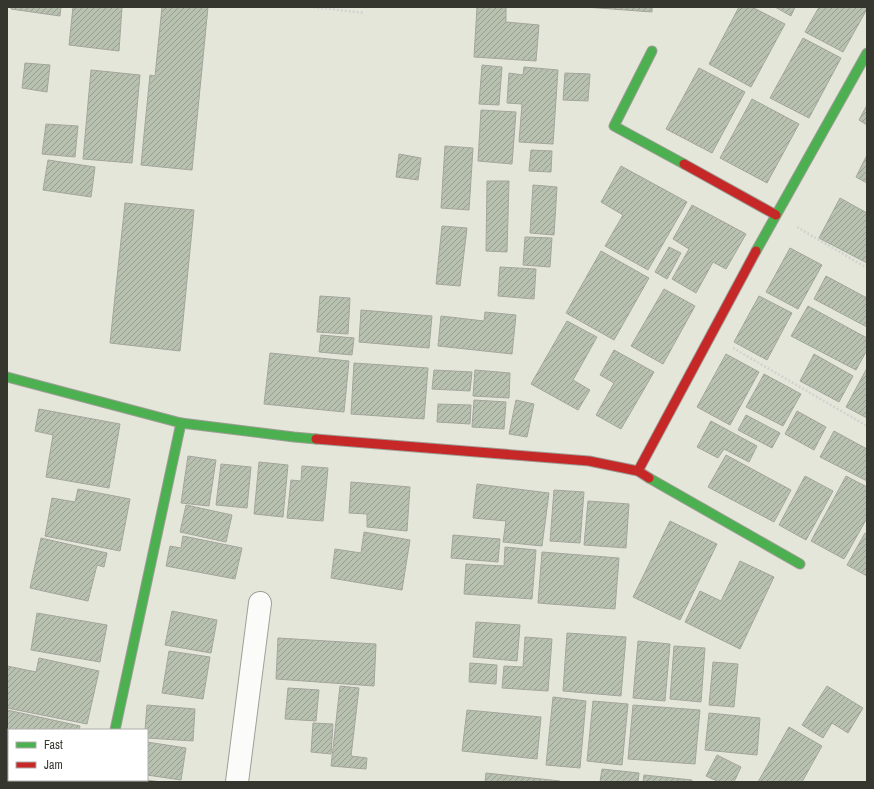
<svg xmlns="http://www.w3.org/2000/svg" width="874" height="789" font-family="'Archivo Narrow',sans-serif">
  <defs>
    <pattern id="building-hatch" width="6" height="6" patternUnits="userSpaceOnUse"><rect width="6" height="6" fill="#b8c1af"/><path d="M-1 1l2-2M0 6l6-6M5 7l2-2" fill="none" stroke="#969e8f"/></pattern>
  </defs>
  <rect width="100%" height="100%" fill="#e4e6da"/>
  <g fill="url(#building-hatch)" stroke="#a4a69e">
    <path d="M11,7H61L60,16L11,9Z"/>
    <path d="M73,7H122L119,51L69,45Z"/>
    <path d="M162,7H208L192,170L141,165L150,75L155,76Z"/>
    <path d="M477,7H506V22L539,25L536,61L474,57Z"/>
    <path d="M585,7H652V12Z"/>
    <path d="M739,7H752L785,24L751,87L709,64Z"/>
    <path d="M775,7H795L791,16Z"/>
    <path d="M819,7H867V9L843,52L805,32Z"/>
    <path d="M803,38L841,58L809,118L770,98Z"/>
    <path d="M25,63L50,65L47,92L22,88Z"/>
    <path d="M482,65L502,67L499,105L479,104Z"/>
    <path d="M524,67L558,70L553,144L519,142L522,104L507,103L509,73L523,75Z"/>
    <path d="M699,68L745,92L712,153L666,129Z"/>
    <path d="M91,70L140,75L132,163L83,159Z"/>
    <path d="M565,73L590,74L588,101L563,100Z"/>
    <path d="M752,99L799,124L767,183L720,158Z"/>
    <path d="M867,105V125L859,120Z"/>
    <path d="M481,110L516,112L512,164L478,161Z"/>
    <path d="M46,124L78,126L75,157L42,154Z"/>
    <path d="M445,146L473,148L469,210L441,208Z"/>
    <path d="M531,150L552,151L551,172L529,171Z"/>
    <path d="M399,154L421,158L418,180L396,177Z"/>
    <path d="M867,155V183L856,177Z"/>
    <path d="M48,160L95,167L91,197L43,190Z"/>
    <path d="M621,166L687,202L648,270L605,246L623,215L601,202Z"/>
    <path d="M487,181H509L507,252L486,251Z"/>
    <path d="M533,185L557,187L554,235L530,233Z"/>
    <path d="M840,198L867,213V263L819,238Z"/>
    <path d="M125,203L194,210L180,351L110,343Z"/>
    <path d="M692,205L746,234L726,269L713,262L696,293L672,279L689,249L673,239Z"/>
    <path d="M442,226L467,228L460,286L436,284Z"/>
    <path d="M525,237L552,238L550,267L523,265Z"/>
    <path d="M669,247L681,253L667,279L655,272Z"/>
    <path d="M790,248L822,265L798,309L766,292Z"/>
    <path d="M601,251L649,278L614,340L566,313Z"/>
    <path d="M500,267L536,269L534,299L498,296Z"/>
    <path d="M826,276L867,298V327L814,299Z"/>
    <path d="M664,289L695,306L663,364L631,346Z"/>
    <path d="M320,296L350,298L348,334L317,332Z"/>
    <path d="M759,296L792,313L767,360L734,342Z"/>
    <path d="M808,306L867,338V350L856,370L791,336Z"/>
    <path d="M361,310L432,316L429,348L359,342Z"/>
    <path d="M485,312L516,315L512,354L438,346L441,316L484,321Z"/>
    <path d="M567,321L597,337L573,380L590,390L578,410L531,384Z"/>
    <path d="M321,335L354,338L352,355L319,352Z"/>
    <path d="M614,350L654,372L621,429L596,415L614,383L600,375Z"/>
    <path d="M270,353L349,361L344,412L264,404Z"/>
    <path d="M726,354L759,372L730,425L697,407Z"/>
    <path d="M814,354L853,376L839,402L800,381Z"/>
    <path d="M354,363L428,368L424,419L351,414Z"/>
    <path d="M867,368V418L846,407Z"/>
    <path d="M434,370L472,372L470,391L432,389Z"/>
    <path d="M475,370L510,373L509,398L473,396Z"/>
    <path d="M764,374L801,394L783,426L746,407Z"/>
    <path d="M474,400L506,402L504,429L472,427Z"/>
    <path d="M516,400L534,404L527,437L509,434Z"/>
    <path d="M438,404L471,405L470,424L437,422Z"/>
    <path d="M39,409L120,424L109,488L46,477L53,435L35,431Z"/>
    <path d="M797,411L826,427L814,450L785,434Z"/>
    <path d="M746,415L780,433L772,448L738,430Z"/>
    <path d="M711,421L757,446L749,462L724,449L718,458L697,447Z"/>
    <path d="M834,431L867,449V481L820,457Z"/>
    <path d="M726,455L791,490L774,522L708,487Z"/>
    <path d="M188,456L216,460L209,506L181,503Z"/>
    <path d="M259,462L288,465L283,517L254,514Z"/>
    <path d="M221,464L251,467L247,508L216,505Z"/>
    <path d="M302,466L328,468L323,521L287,518L291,480L301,481Z"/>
    <path d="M805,476L833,491L806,540L779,525Z"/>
    <path d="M846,476L867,487V518L844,559L811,541Z"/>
    <path d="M351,482L410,487L407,531L367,527V514L349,513Z"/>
    <path d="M477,484L549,493L542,546L503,542L506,521L473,518Z"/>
    <path d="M78,489L130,499L120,551L45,536L52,498L75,502Z"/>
    <path d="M554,490L584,492L580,543L550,541Z"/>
    <path d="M588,501L629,504L626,548L584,545Z"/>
    <path d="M186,505L232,515L226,542L180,532Z"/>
    <path d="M670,521L717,544L680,620L633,597Z"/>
    <path d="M364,532L410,540L402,590L331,578L335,549L361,553Z"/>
    <path d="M865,533L867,534V576L847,565Z"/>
    <path d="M453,535L500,539L498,562L451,558Z"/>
    <path d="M183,536L242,548L235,579L166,566L170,546L181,548Z"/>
    <path d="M41,538L107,553L104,567L97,565L88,601L30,588Z"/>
    <path d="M505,547L536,550L532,599L464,594L466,564L504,566Z"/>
    <path d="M542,552L619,558L615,609L538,603Z"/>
    <path d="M740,561L774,577L740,649L685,622L700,591L721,601Z"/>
    <path d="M172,611L217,620L211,653L165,645Z"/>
    <path d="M37,613L107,625L100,662L31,650Z"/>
    <path d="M476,622L520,625L517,661L473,657Z"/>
    <path d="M567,633L626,637L621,696L563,691Z"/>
    <path d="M525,637L552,639L548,691L502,688L504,666L523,667Z"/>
    <path d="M278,638L376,644L374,686L276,679Z"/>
    <path d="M638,641L670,644L665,701L633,698Z"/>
    <path d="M674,646L705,648L701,702L670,699Z"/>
    <path d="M169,651L210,657L203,699L162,693Z"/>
    <path d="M39,658L99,671L87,724L7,708V666L36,672Z"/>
    <path d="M713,662L738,664L734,707L709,705Z"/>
    <path d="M470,663L497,665L496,684L469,682Z"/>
    <path d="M340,686L359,688L351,756L367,758L366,769L331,766Z"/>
    <path d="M827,686L863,708L848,733L832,723L823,738L802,725Z"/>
    <path d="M288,688L319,690L316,721L285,719Z"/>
    <path d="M553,697L586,701L580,768L546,765Z"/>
    <path d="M593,701L628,704L622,765L587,761Z"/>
    <path d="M147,705L195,709L193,741L147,738V730H145Z"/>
    <path d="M633,705L700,710L695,764L628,759Z"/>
    <path d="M7,710L80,726L79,730H9V767H7Z"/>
    <path d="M467,710L541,717L537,759L462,751Z"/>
    <path d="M709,713L760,718L757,755L705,750Z"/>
    <path d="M313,723L333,724L331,754L311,752Z"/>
    <path d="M789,727L822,746L802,782H758Z"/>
    <path d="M147,742L186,748L181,780L147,775Z"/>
    <path d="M717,755L741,767L734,782H719L706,776Z"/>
    <path d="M602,769L639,773L638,782H600Z"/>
    <path d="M486,773L560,781V782H485Z"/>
    <path d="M644,775L692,780V782H643Z"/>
    <path d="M30,780H68V782H29Z"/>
    <path d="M132,780H146L162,782H132Z"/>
  </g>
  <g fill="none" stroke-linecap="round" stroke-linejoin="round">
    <defs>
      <g id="street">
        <path d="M104,782L105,780"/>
        <path d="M237,782L260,603"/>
      </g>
      <g id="fast">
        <path d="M652,51L614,126L684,164"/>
        <path d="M756,251L867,53"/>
        <path d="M7,377L181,423L294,437L316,439"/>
        <path d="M649,478L800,564"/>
        <path d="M115,730L181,423"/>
      </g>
      <g id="jam">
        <path d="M684,164L776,215"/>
        <path d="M316,439L589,461L638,471L649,478"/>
        <path d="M638,471L756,251"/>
      </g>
    </defs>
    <use href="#street" stroke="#9e9e96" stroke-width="24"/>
    <use href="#fast" stroke="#9e9e96" stroke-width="11"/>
    <use href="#jam" stroke="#9e9e96" stroke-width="11"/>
    <g stroke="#d2d2cf" stroke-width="2.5" stroke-dasharray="2 2" stroke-linecap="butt">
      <path d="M313,7L364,13"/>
      <path d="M797,227L867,268"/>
      <path d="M733,348L867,426"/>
    </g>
    <use href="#street" stroke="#fbfbf9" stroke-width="22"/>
    <use href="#fast" stroke="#4caf50" stroke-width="9"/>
    <use href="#jam" stroke="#c62828" stroke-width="9"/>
  </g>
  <rect width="874" height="789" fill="none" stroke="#35362e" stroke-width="16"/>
  <rect x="8" y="729" width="140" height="52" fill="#ffffff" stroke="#aeafab"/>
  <rect x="16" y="742" width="20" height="6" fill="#4caf50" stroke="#aeafab"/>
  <text x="44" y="749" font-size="12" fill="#35362e">Fast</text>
  <rect x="16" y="762" width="20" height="6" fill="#c62828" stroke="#aeafab"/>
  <text x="44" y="769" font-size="12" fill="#35362e">Jam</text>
</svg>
